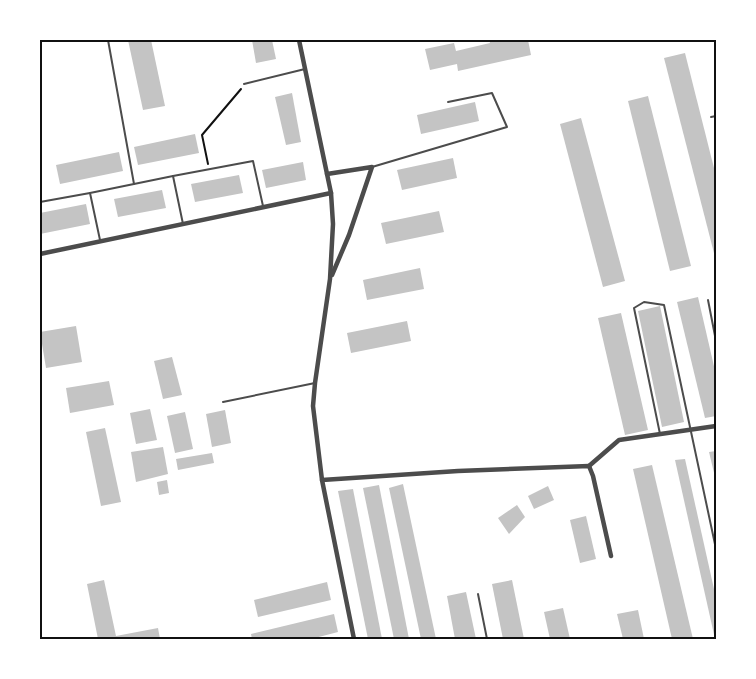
<svg xmlns="http://www.w3.org/2000/svg" width="756" height="679" font-family="'Noto Serif',serif">
  <rect width="100%" height="100%" fill="#fff"/>
  <g fill="#c4c4c4">
    <path d="M128,40H151L165,106L143,110Z"/>
    <path d="M252,40H272L276,59L256,63Z"/>
    <path d="M489,40H528L531,55L458,71L457,64L430,70L425,49L454,43L456,51L490,43Z"/>
    <path d="M685,53L716,176V261L664,58Z"/>
    <path d="M292,93L301,142L286,145L275,97Z"/>
    <path d="M648,96L691,266L670,271L628,101Z"/>
    <path d="M475,102L479,121L421,134L417,115Z"/>
    <path d="M581,118L625,281L603,287L560,124Z"/>
    <path d="M195,134L199,153L138,165L134,147Z"/>
    <path d="M119,152L123,171L60,184L56,165Z"/>
    <path d="M453,158L457,178L402,190L397,170Z"/>
    <path d="M303,162L306,180L266,188L262,170Z"/>
    <path d="M239,175L243,193L195,202L191,184Z"/>
    <path d="M162,190L166,208L118,217L114,199Z"/>
    <path d="M86,204L90,224L40,234V213Z"/>
    <path d="M439,211L444,232L386,244L381,223Z"/>
    <path d="M420,268L424,289L367,300L363,280Z"/>
    <path d="M698,297L716,375V416L705,418L677,302Z"/>
    <path d="M660,306L684,422L662,427L638,311Z"/>
    <path d="M621,313L648,430L625,435L598,318Z"/>
    <path d="M407,321L411,341L351,353L347,333Z"/>
    <path d="M76,326L82,362L46,368L40,332Z"/>
    <path d="M172,357L182,395L163,399L154,361Z"/>
    <path d="M109,381L114,405L70,413L66,388Z"/>
    <path d="M150,409L157,440L136,444L130,413Z"/>
    <path d="M225,410L231,443L212,447L206,414Z"/>
    <path d="M185,412L193,449L175,453L167,416Z"/>
    <path d="M105,428L121,502L101,506L86,432Z"/>
    <path d="M163,447L168,474L136,482L131,452Z"/>
    <path d="M716,451V477H715L709,452Z"/>
    <path d="M212,453L214,463L178,470L176,459Z"/>
    <path d="M685,459L716,598V639H715L675,460Z"/>
    <path d="M652,465L693,639H672L633,469Z"/>
    <path d="M167,480L169,493L159,495L157,482Z"/>
    <path d="M403,484L436,639H421L389,488Z"/>
    <path d="M379,485L409,639H394L363,488Z"/>
    <path d="M548,486L554,500L534,509L528,496Z"/>
    <path d="M353,489L382,639H368L338,491Z"/>
    <path d="M517,505L525,517L509,534L498,518Z"/>
    <path d="M586,516L596,559L580,563L570,520Z"/>
    <path d="M104,580L116,636L158,628L160,639H98L87,584Z"/>
    <path d="M512,580L524,639H503L492,584Z"/>
    <path d="M327,582L331,600L258,617L254,600Z"/>
    <path d="M466,592L476,639H455L447,596Z"/>
    <path d="M563,608L570,639H550L544,612Z"/>
    <path d="M638,610L644,639H623L617,614Z"/>
    <path d="M334,614L338,632L311,639H252L251,634Z"/>
  </g>
  <g fill="none" stroke-linecap="round" stroke-linejoin="round">
    <path stroke="#111" stroke-width="2" d="M208,164L202,135L241,89"/>
    <g stroke="#4c4c4c" stroke-width="2">
      <path d="M108,40L134,184"/>
      <path d="M244,84L305,69"/>
      <path d="M711,117L716,116"/>
      <path d="M372,167L507,127L492,93L448,102"/>
      <path d="M173,176L253,161L263,206"/>
      <path d="M40,202L90,193"/>
      <path d="M100,240L90,193L173,176L183,224"/>
      <path d="M708,300L716,341"/>
      <path d="M223,402L315,383"/>
      <path d="M660,434L634,308L644,302L664,305L716,549"/>
      <path d="M478,594L487,639"/>
    </g>
    <g stroke="#4c4c4c" stroke-width="4.5">
      <path d="M299,40L331,193L333,224L330,279L315,383L313,406L322,480L354,639"/>
      <path d="M327,174L372,167L349,235L332,275"/>
      <path d="M40,254L331,193"/>
      <path d="M589,466L619,440L716,426"/>
      <path d="M322,480L458,471L589,466L593,476L611,556"/>
    </g>
  </g>
  <rect width="756" height="679" fill="none" stroke="#ffffff" stroke-width="82"/>
  <rect x="41" y="41" width="674" height="597" fill="none" stroke="#111" stroke-width="2"/>
</svg>
